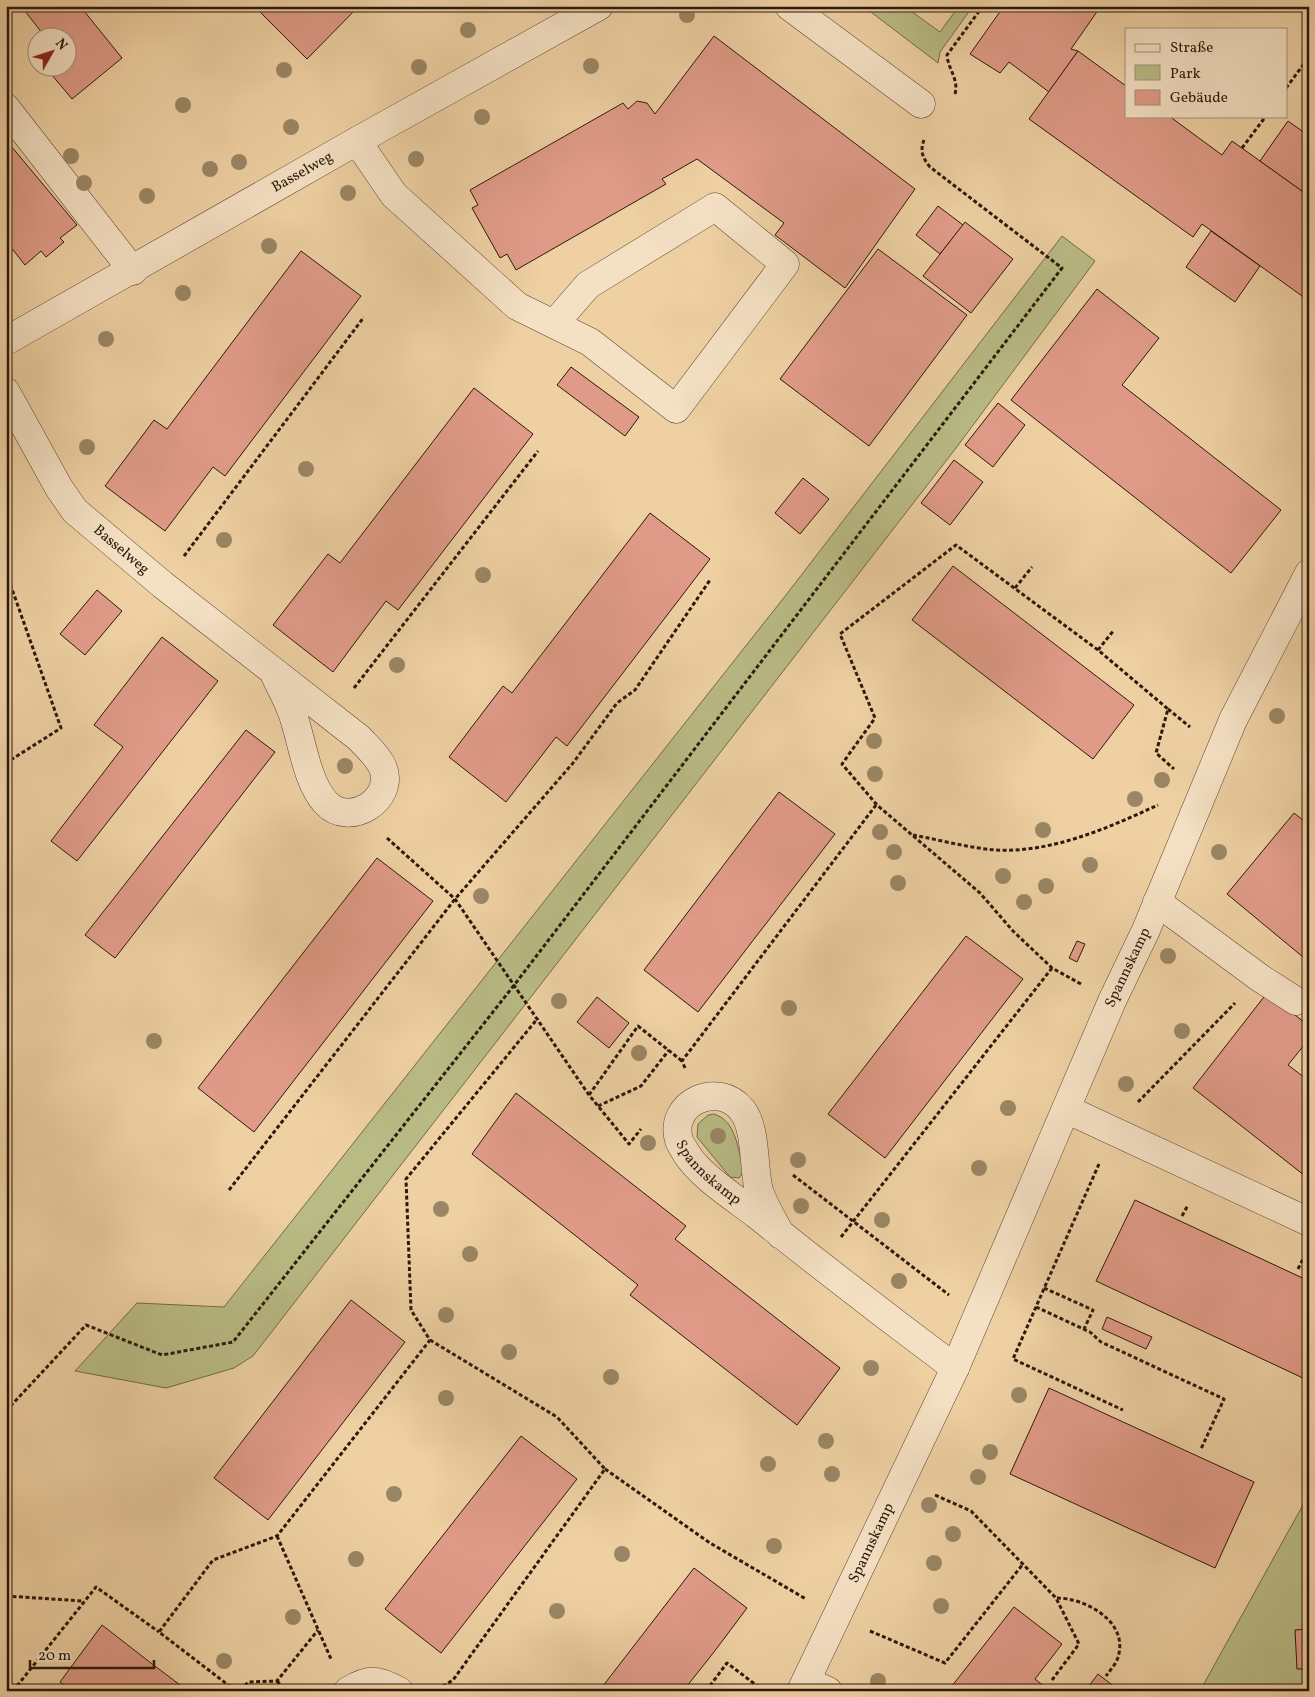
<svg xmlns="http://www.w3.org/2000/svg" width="1315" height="1697" font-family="Vollkorn,serif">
  <rect width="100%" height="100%" fill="#eed0a3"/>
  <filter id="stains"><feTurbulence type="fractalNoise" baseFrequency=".004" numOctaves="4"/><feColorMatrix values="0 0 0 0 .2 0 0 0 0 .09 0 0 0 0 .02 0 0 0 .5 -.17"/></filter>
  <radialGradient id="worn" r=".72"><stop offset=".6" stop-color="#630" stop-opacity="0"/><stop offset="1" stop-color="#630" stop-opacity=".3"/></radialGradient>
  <g fill="#b9bb85" stroke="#726a48">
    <path d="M863,6H904L940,32L959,6H973L940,52L938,63Z"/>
    <path d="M1062,236L1095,261L956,448L253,1356L234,1368L166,1388L75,1371L137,1303L224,1307L786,595Z"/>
    <path d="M714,1114C736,1121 737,1147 743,1166L744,1171L739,1178L730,1177L697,1137L698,1124L708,1115Z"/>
    <path d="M1309,1494V1691H1200Z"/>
  </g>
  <g fill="#e09b88" stroke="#2c190c">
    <path d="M21,6H80L122,58L72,99L46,68H68V38H46Z"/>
    <path d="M254,6H359L307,59Z"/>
    <path d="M1004,6H1101L1071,49L1078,51L1049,92L1009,62L1000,73L970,54Z"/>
    <path d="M714,36L915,189L845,288L775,235L784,223L697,159L662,179L666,184L516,270L507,254L500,258L472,208L478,205L470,190L623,103L628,109L637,101L647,103L655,114Z"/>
    <path d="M1078,51L1126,86V116H1169L1222,155L1232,141L1309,196V301L1202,224L1193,237L1029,119Z"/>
    <path d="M1288,121L1309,136V196L1260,161Z"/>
    <path d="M6,140L77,225L60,238L64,242L46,257L41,251L25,265L6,241Z"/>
    <path d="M938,206L963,225L940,254L916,235Z"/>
    <path d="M965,222L1013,259L971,313L923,276Z"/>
    <path d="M1211,231L1260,266L1235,302L1186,267Z"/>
    <path d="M878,249L967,315L869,446L780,379Z"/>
    <path d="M301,251L361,296L225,476L213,467L165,531L105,486L154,420L167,429Z"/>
    <path d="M1097,289L1159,338L1122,385L1281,510L1231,573L1011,400Z"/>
    <path d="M571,367L639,417L625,436L557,385Z"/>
    <path d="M474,388L533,434L398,610L386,601L333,672L273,625L328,554L340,563Z"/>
    <path d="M998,403L1025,425L993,467L965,445Z"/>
    <path d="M954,460L983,482L950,525L921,503Z"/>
    <path d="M803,478L829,499L800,534L775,513Z"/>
    <path d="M650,513L710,559L567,746L556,737L506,802L449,757L503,686L512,693Z"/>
    <path d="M953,566L1134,705L1093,759L912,620Z"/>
    <path d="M97,590L122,611L85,655L60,634Z"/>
    <path d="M162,637L218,681L77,861L51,841L123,747L94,725Z"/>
    <path d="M246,730L275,752L115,958L85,935Z"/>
    <path d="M779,792L835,834L698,1012L644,970Z"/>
    <path d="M1294,813L1309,825V962L1227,894Z"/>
    <path d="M377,858L433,901L254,1132L198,1088Z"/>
    <path d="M966,936L1023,979L885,1158L828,1114Z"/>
    <path d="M1077,941L1085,944L1077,962L1069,958Z"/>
    <path d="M1267,993L1309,1026V1039L1288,1065L1309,1081V1179L1193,1088Z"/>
    <path d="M597,997L629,1023L609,1048L577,1022Z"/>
    <path d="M516,1093L686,1226L675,1239L840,1368L797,1425L630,1295L638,1285L472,1154Z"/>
    <path d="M1135,1200L1309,1281V1372L1305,1379L1096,1281Z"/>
    <path d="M351,1300L405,1342L268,1520L214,1478Z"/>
    <path d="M1107,1317L1152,1337L1146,1349L1102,1329Z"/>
    <path d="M1049,1388L1254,1482L1215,1568L1010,1474Z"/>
    <path d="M521,1436L577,1479L441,1653L385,1609Z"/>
    <path d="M694,1568L747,1608L714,1652L683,1691H599Z"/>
    <path d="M1014,1607L1062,1644L1035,1679L1050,1691H948Z"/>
    <path d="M102,1625L147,1660L188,1691H71L60,1682Z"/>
    <path d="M1309,1629V1669H1297L1295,1630Z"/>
    <path d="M1098,1674L1120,1691H1085Z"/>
  </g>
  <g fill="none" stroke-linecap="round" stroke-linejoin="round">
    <defs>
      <g id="minor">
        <path d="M789,6L921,104"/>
        <path d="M6,108L133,271"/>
        <path d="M357,141L394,195L517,306L590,342L676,409L785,264L715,207L588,285L554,324"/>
        <path id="s1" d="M6,341L357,141L599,6"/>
        <path id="s2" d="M6,392L59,488L75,511L163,585L359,738C367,747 378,756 383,768C395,800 349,828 326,803C307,783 302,741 293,715C288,700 280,687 274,673"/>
        <path d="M1157,902L1260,978L1296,1001"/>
        <path d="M1066,1109L1309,1222"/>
        <path id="s3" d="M781,1235C773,1220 764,1206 759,1191C753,1168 757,1129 742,1110C718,1080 668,1103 679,1140C680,1144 684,1149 686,1153C700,1176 735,1198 757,1215C822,1267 888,1318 955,1368"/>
        <path d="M806,1681L828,1691"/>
        <path d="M348,1691C369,1678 378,1679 399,1691"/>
        <path id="s4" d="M801,1691L955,1368L1112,1001L1146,930L1233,720L1309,573"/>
      </g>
    </defs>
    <use href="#minor" stroke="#5c4732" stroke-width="29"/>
    <g stroke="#2c190c" stroke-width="3" stroke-dasharray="4 2.5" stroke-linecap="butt">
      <path d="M1286,88L1309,57"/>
      <path d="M955,94C959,79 948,69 947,55L983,6"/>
      <path d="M1242,148L1266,116"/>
      <path d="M184,556L364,317"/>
      <path d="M6,572L61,728L6,763"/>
      <path d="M1015,588L1032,567"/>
      <path d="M1098,650L1114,630"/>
      <path d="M354,688L538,451"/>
      <path d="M1168,709L1190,727"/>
      <path d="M913,835C940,840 969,848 996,850C1052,853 1108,828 1158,805"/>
      <path d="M387,838L455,899L589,1095L629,1144L641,1129"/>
      <path d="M1081,984L1052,968L1013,931L980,893L877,805L842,764L875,718L840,634L956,545L1098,650L1168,709L1156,753L1174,769"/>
      <path d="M685,1068L682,1061L876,805"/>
      <path d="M589,1095L638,1026L682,1061"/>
      <path d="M1138,1102L1235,1003"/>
      <path d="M598,1106L641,1086L669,1050"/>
      <path d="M1099,1164L1013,1359L1123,1410"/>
      <path d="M793,1175L949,1295"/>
      <path d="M229,1190L455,899L573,763L617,703L635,690L710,580"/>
      <path d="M1182,1216L1188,1205"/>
      <path d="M841,1237L1052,968"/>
      <path d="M1298,1269L1304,1257"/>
      <path d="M1044,1288L1093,1310L1084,1329"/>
      <path d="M1036,1307L1090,1332L1101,1342L1224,1399L1201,1449"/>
      <path d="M430,1340L557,1417L605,1469L453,1680L435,1691"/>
      <path d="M6,1411L86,1325L162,1355L233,1342L515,984L1062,268L930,167C922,157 920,151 924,140"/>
      <path d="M605,1469L710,1543L806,1599"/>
      <path d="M935,1495L971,1511L1056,1598L1079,1644L1052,1680"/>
      <path d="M277,1536L331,1659"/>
      <path d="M6,1596L83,1601"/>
      <path d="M1057,1598C1084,1598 1126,1620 1119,1653C1118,1662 1111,1669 1106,1676"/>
      <path d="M870,1631L945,1663L1023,1564"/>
      <path d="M277,1681L286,1691"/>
      <path d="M13,1691L96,1587L159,1632"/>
      <path d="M236,1691L159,1632L213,1560L277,1536L430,1340L411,1310L406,1179L538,1018"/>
      <path d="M241,1691L248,1682L277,1681L318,1630"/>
      <path d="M706,1691L727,1663L764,1691"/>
    </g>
    <use href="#minor" stroke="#f4e0c3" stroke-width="28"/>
  </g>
  <g fill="#9a8664">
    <circle cx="687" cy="15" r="8"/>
    <circle cx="468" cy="30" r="8"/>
    <circle cx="591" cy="66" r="8"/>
    <circle cx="419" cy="67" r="8"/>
    <circle cx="284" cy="70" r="8"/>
    <circle cx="183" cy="105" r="8"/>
    <circle cx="482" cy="117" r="8"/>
    <circle cx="291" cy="127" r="8"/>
    <circle cx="71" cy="156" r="8"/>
    <circle cx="416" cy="159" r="8"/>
    <circle cx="239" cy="162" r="8"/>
    <circle cx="210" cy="169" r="8"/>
    <circle cx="84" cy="183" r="8"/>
    <circle cx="348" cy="193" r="8"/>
    <circle cx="147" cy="196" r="8"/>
    <circle cx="269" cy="246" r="8"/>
    <circle cx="183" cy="293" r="8"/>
    <circle cx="106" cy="339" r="8"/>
    <circle cx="87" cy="447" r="8"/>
    <circle cx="306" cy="469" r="8"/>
    <circle cx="224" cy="540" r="8"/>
    <circle cx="483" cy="575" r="8"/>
    <circle cx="397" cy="665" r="8"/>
    <circle cx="1277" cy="716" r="8"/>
    <circle cx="874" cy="741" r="8"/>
    <circle cx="345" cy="766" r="8"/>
    <circle cx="875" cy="774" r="8"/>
    <circle cx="1162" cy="780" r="8"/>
    <circle cx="1135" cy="799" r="8"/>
    <circle cx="1043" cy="830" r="8"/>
    <circle cx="880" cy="832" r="8"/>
    <circle cx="894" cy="852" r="8"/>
    <circle cx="1219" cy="852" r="8"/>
    <circle cx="1090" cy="865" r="8"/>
    <circle cx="1003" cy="876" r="8"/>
    <circle cx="898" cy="883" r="8"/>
    <circle cx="1046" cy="886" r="8"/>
    <circle cx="481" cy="896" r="8"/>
    <circle cx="1024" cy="902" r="8"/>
    <circle cx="1168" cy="956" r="8"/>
    <circle cx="559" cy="1001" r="8"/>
    <circle cx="789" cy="1008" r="8"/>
    <circle cx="1182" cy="1031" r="8"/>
    <circle cx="154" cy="1041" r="8"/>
    <circle cx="639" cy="1053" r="8"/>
    <circle cx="1126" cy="1084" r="8"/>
    <circle cx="1008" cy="1108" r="8"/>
    <circle cx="718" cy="1136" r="8"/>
    <circle cx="648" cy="1143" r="8"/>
    <circle cx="798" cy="1160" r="8"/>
    <circle cx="979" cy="1168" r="8"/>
    <circle cx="801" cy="1206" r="8"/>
    <circle cx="441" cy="1209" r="8"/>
    <circle cx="882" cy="1220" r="8"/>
    <circle cx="470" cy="1254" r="8"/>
    <circle cx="899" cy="1281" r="8"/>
    <circle cx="446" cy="1315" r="8"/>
    <circle cx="509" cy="1352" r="8"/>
    <circle cx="871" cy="1368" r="8"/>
    <circle cx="611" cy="1377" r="8"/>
    <circle cx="1019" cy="1395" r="8"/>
    <circle cx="446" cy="1398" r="8"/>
    <circle cx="826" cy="1441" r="8"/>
    <circle cx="990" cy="1452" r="8"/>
    <circle cx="768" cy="1464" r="8"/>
    <circle cx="832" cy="1474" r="8"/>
    <circle cx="978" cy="1477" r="8"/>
    <circle cx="394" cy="1494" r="8"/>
    <circle cx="929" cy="1505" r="8"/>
    <circle cx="953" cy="1534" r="8"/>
    <circle cx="774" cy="1546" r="8"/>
    <circle cx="622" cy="1554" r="8"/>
    <circle cx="356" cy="1559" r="8"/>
    <circle cx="934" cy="1563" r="8"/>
    <circle cx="941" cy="1606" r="8"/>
    <circle cx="557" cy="1611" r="8"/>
    <circle cx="293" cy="1617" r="8"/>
    <circle cx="224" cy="1661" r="8"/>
    <circle cx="878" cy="1681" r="8"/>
  </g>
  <g text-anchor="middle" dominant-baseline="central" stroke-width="5" stroke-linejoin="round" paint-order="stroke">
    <g font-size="15" fill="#2c190c" stroke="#f4e0c3">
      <text stroke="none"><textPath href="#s1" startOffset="341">Basselweg</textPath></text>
      <text stroke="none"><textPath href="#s2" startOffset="198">Basselweg</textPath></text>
      <text stroke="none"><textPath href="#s4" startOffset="794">Spannskamp</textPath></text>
      <text stroke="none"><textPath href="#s3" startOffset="275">Spannskamp</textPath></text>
      <text stroke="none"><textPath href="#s4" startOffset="164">Spannskamp</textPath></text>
    </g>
  </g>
  <rect width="1315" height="1697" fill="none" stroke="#eed0a3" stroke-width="25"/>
  <rect x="8" y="8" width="1300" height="1682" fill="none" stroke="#2c190c" stroke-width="2.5"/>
  <rect x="12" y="12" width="1290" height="1672" fill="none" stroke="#2c190c"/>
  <rect x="1125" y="28" width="162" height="90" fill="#f4e0c3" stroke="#a4907a"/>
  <rect x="1135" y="44" width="25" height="8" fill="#f4e0c3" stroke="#a4907a"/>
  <text x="1170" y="52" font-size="15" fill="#2c190c">Straße</text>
  <rect x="1135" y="65" width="25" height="15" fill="#b9bb85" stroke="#a4907a"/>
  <text x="1170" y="78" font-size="15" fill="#2c190c">Park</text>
  <rect x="1135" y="90" width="25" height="15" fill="#e09b88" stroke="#a4907a"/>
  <text x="1170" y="102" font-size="15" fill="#2c190c">Gebäude</text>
  <g transform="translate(52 52) rotate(51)"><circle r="24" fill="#f4e0c3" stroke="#a4907a"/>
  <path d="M0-4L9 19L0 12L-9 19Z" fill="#8f2418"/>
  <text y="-8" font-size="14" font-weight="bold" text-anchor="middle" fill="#2c190c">N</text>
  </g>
  <path d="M30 1660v8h124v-8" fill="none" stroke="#2c190c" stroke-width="2.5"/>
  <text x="38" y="1660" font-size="15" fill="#2c190c" stroke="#f4e0c3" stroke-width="4" paint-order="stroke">20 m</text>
  <rect width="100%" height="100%" filter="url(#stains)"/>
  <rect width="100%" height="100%" fill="url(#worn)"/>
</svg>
